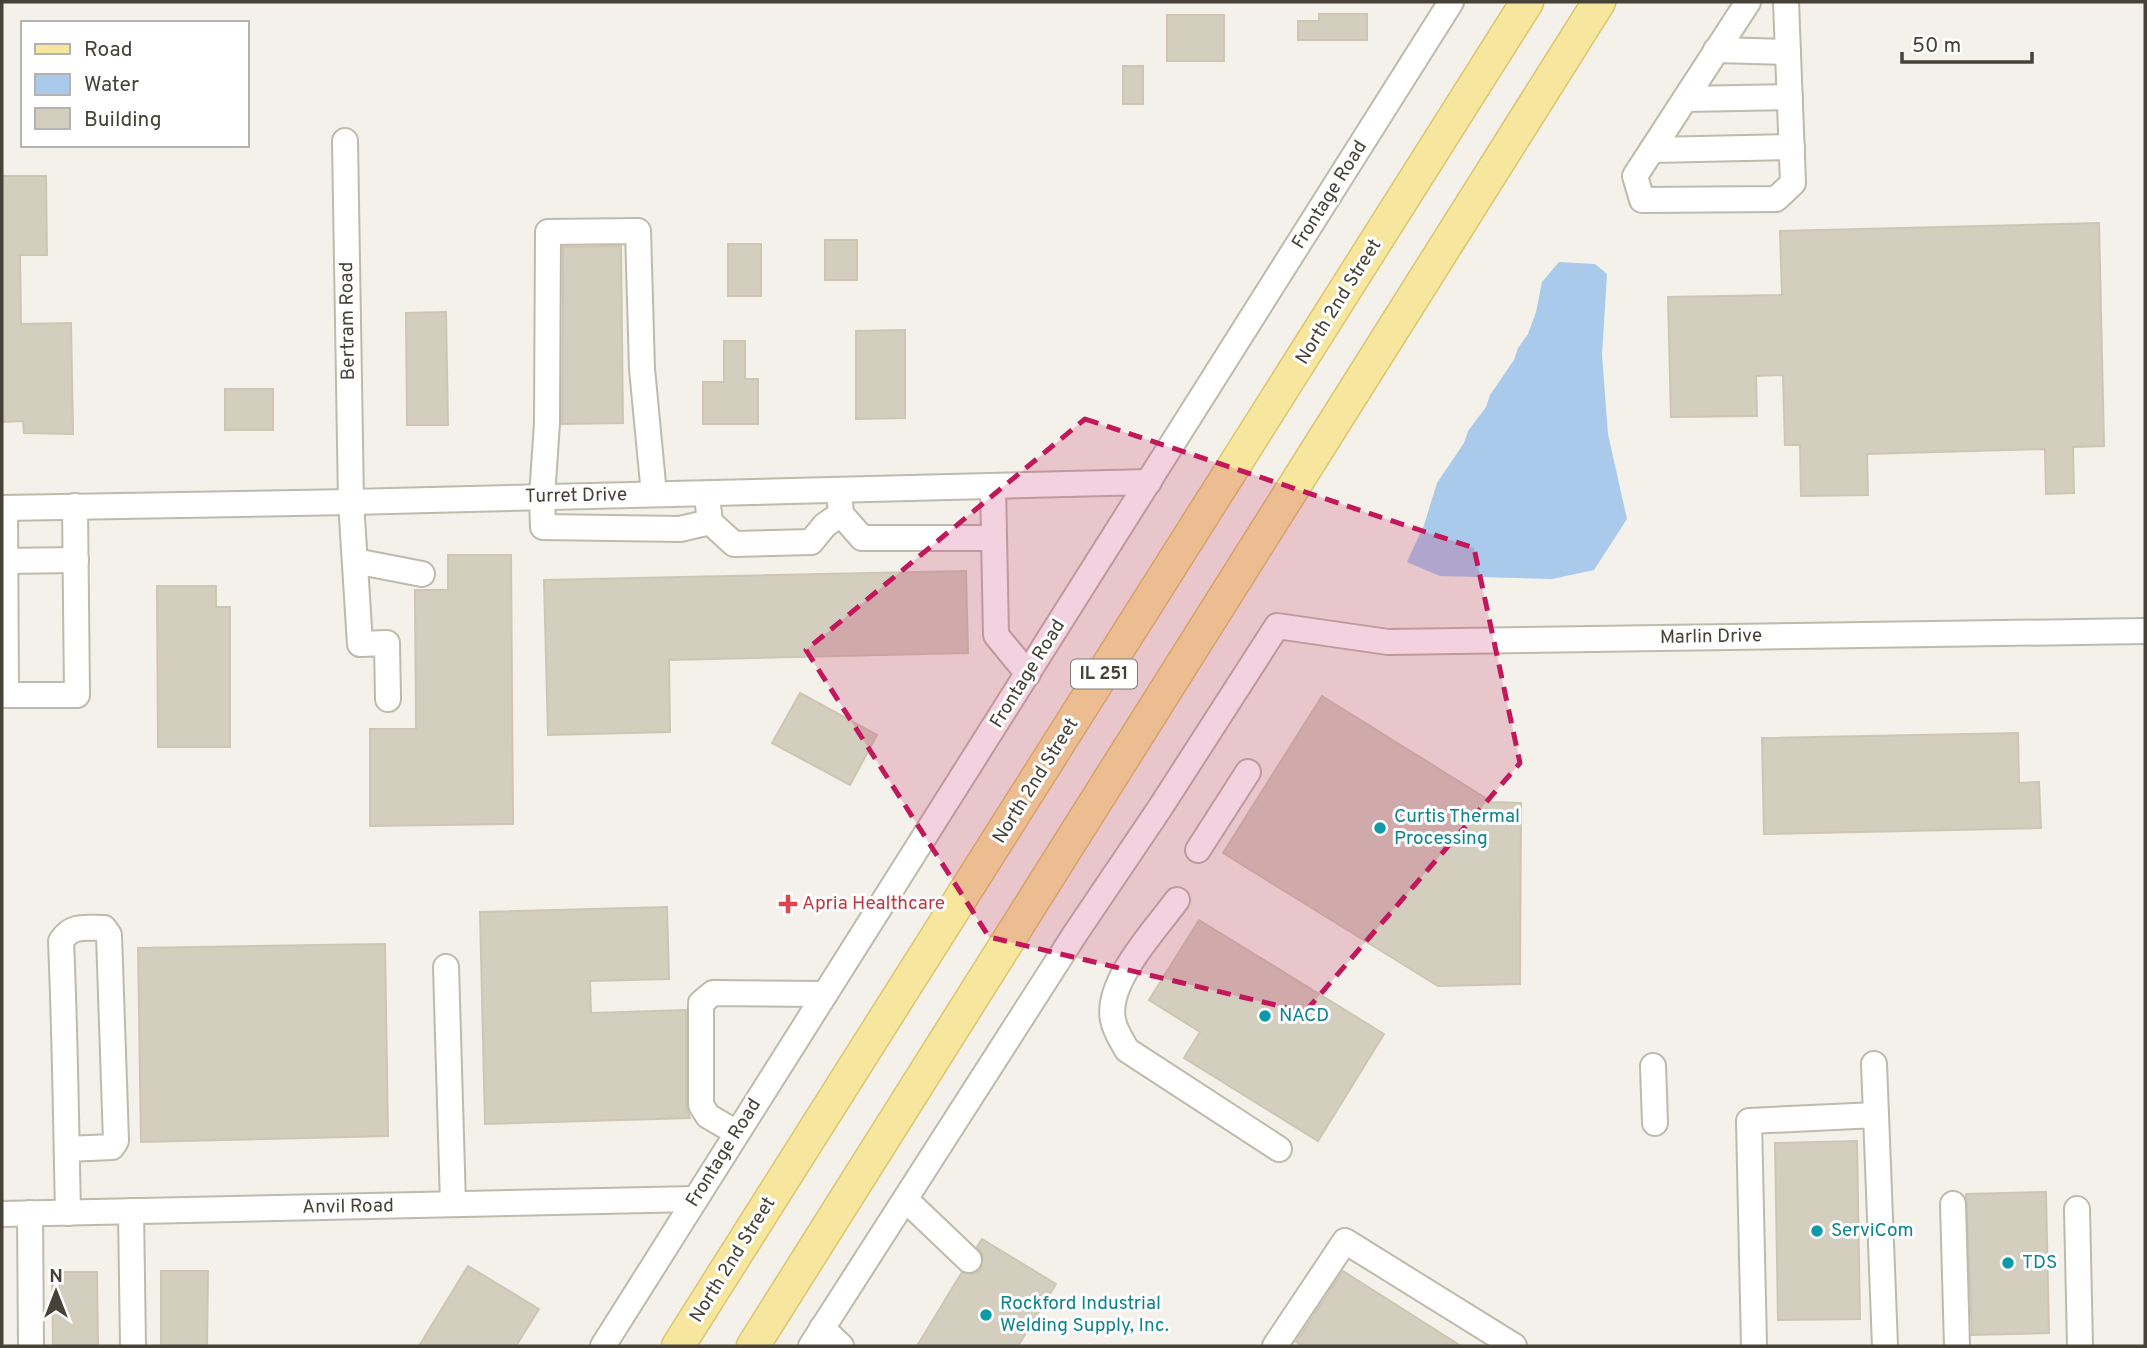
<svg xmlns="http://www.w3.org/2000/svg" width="2147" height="1348" font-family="Overpass,sans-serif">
  <rect width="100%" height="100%" fill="#f3f1e9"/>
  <path fill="#aacaec" d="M1559,262L1595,264L1607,274L1602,355L1608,434L1627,519L1594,570L1552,579L1440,576L1407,562L1424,525L1437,483L1464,443L1468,431L1486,407L1490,395L1514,360L1518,348L1528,334L1536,312L1542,282Z"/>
  <g fill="#d4cebf" stroke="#cec6b3" stroke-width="2">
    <path d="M1319,14H1367V40H1298V21H1319Z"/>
    <rect x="1167" y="15" width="57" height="46"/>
    <rect x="1123" y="66" width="20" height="38"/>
    <path d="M2,176H46L47,255H20L21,324L71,323L73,434L24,433L23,421L2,422Z"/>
    <path d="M2099,223L2104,446L2073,447L2074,493L2046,494L2045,449L1867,454L1868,495L1801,496L1800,445H1785L1783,375L1756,376L1757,416L1671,417L1668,297L1782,295L1780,231Z"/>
    <rect x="825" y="240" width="32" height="40"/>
    <rect x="728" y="244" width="33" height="52"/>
    <path d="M621,246L623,423L562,424L563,247Z"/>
    <path d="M446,312L448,425H407L406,313Z"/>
    <path d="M905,330V418L856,419V331Z"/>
    <path d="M724,341H745V379H758V424H703V382H724Z"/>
    <rect x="225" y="389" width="48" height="41"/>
    <path d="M448,555H511L513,824L370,826V729H416L415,590H448Z"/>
    <path d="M966,571L968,653L669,660L670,732L548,735L544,580Z"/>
    <path d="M157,586H216V607H230V747H158Z"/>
    <path d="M800,693L877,735L850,785L772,743Z"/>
    <path d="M1322,696L1492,802L1521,803L1520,984L1438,986L1223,853Z"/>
    <path d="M2018,733L2019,783L2039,782L2041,828L1764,834L1762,738Z"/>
    <path d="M667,907L669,979L590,981L591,1013L686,1010V1105L690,1118L485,1124L480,912Z"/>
    <path d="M1199,920L1384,1034L1318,1141L1184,1058L1200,1032L1149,1000Z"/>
    <path d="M385,944L388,1136L141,1142L138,948Z"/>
    <path d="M1857,1141L1860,1319L1778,1320L1775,1143Z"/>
    <path d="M2046,1192L2049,1333L1972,1335L1966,1194Z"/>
    <path d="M982,1239L1056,1284L1018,1346H917L962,1272L973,1274L980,1270L983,1256L977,1247Z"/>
    <path d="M468,1266L539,1309L516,1346H419Z"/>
    <path d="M161,1271H208L207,1346H161Z"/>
    <path d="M1343,1271L1461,1346H1303L1296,1342Z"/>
    <path d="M52,1272H97L98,1346H53Z"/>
  </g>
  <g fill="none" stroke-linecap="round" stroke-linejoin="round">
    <defs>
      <g id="minor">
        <path d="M1748,2L1635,176L1642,200L1776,199L1793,183L1786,2"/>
        <path d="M1716,50L1788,52"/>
        <path d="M1685,99L1790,97"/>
        <path d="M345,141L351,502L360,644L387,643L388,699"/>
        <path d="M1652,150L1792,147"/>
        <path d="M993,486L996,635L1028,674"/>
        <path d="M839,490L841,514L862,538H994"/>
        <path d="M654,494L642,369L638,231L548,232L547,423L542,497L543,527L680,529L710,522"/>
        <path d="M708,505L710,522L734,544L811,542L825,525L841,514"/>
        <path d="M2,508L351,502L1149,482"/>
        <path d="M5,508L6,695H77L75,506"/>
        <path d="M2,561L76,560"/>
        <path d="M355,561L422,574"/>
        <path d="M1198,850L1248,772"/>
        <path d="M1177,900C1156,929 1105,982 1113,1020C1115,1031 1122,1041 1127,1050L1279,1149"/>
        <path d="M446,967L453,1204"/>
        <path d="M1874,1064L1876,1115"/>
        <path d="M1653,1066L1655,1123"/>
        <path d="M737,1133L708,1116L701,1105V1003L713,993L825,994"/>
        <path d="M67,1149L112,1147L116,1141L109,935L104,928C86,928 72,924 61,941C65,1032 66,1122 68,1213"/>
        <path d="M906,1200L969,1260"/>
        <path d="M1953,1204L1957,1346"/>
        <path d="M2077,1209L2080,1346"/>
        <path d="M131,1211L133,1346"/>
        <path d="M30,1213L31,1346"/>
        <path d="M2,1214L695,1199"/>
        <path d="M822,1328L841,1346"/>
        <path d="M603,1346L1451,2"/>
        <path d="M811,1346L1075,934L1160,808L1277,626L1388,642L2145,631"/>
        <path d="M1275,1346L1345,1241L1514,1346"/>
        <path d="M1754,1346L1749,1121L1876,1115L1885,1346"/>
      </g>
      <g id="major">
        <path d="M678,1346L1527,2"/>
        <path d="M753,1346L1599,2"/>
      </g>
    </defs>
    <use href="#minor" stroke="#bebaac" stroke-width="28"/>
    <use href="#major" stroke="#dcc56e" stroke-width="35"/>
    <use href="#minor" stroke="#fff" stroke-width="24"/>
    <use href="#major" stroke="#f7e69e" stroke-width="32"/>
  </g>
  <path fill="#c2185b" fill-opacity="0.2" stroke="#c2185b" stroke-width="5" stroke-dasharray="14 9" stroke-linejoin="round" d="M1085,419L1474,548L1520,763L1305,1012L989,937L806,650Z"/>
  <g fill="#0f9aa8" stroke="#fff" stroke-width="2.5">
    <circle cx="1380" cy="828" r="7"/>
    <circle cx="1265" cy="1016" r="7"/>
    <circle cx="1817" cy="1231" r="7"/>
    <circle cx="2008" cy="1263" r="7"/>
    <circle cx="986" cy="1315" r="7"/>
  </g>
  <path fill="#e0444e" stroke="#fff" stroke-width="2.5" d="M784.5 893.5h7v7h7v7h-7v7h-7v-7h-7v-7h7z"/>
  <g text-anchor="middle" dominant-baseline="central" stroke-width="6" stroke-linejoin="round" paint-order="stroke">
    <rect fill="#fff" stroke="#7e7b74" stroke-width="2" x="1071" y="659.5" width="66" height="29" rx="5"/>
    <g font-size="18" font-weight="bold" fill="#464238">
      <text x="1104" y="674">IL 251</text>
    </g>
    <g font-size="19" fill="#464238" stroke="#fff">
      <text transform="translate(1330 195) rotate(-58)">Frontage Road</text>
      <text transform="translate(1339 302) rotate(-58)">North 2nd Street</text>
      <text transform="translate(348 321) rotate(-91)">Bertram Road</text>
      <text transform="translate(576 496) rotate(-1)">Turret Drive</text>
      <text transform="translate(1711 637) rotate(-1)">Marlin Drive</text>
      <text transform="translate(1028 674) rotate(-58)">Frontage Road</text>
      <text transform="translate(1036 781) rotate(-58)">North 2nd Street</text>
      <text transform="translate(724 1153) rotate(-58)">Frontage Road</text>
      <text transform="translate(348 1207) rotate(-1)">Anvil Road</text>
      <text transform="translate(733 1260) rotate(-58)">North 2nd Street</text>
    </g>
    <g font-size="19" fill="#0d838f" stroke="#fff" text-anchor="start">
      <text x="1394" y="817">Curtis Thermal<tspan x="1394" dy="22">Processing</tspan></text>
      <text x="1279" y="1016">NACD</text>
      <text x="1831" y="1231">ServiCom</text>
      <text x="2022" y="1263">TDS</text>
      <text x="1000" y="1304">Rockford Industrial<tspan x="1000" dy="22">Welding Supply, Inc.</tspan></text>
    </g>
    <g font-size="19" fill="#be3a42" stroke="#fff" text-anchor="start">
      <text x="802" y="904">Apria Healthcare</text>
    </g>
  </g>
  <rect width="2147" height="1348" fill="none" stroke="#464238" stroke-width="7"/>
  <rect x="21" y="21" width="228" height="126" fill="#ffffff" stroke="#b5b3af" stroke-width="2"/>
  <rect x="35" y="44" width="35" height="10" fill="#f7e69e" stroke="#b5b3af" stroke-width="2"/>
  <text x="84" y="56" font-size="21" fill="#464238">Road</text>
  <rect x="35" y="74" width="35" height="21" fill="#aacaec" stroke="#b5b3af" stroke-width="2"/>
  <text x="84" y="91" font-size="21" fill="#464238">Water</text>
  <rect x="35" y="108" width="35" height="21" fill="#d4cebf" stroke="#b5b3af" stroke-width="2"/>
  <text x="84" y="126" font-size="21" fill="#464238">Building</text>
  <g transform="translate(56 1292)" stroke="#ffffff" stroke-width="5" paint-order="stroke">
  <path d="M0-5L12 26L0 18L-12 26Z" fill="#464238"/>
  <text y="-10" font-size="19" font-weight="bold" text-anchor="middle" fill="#464238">N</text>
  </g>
  <path d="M1902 52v10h130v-10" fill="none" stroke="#464238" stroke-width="3.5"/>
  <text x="1912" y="52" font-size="21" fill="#464238" stroke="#ffffff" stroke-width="5" paint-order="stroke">50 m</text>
</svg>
